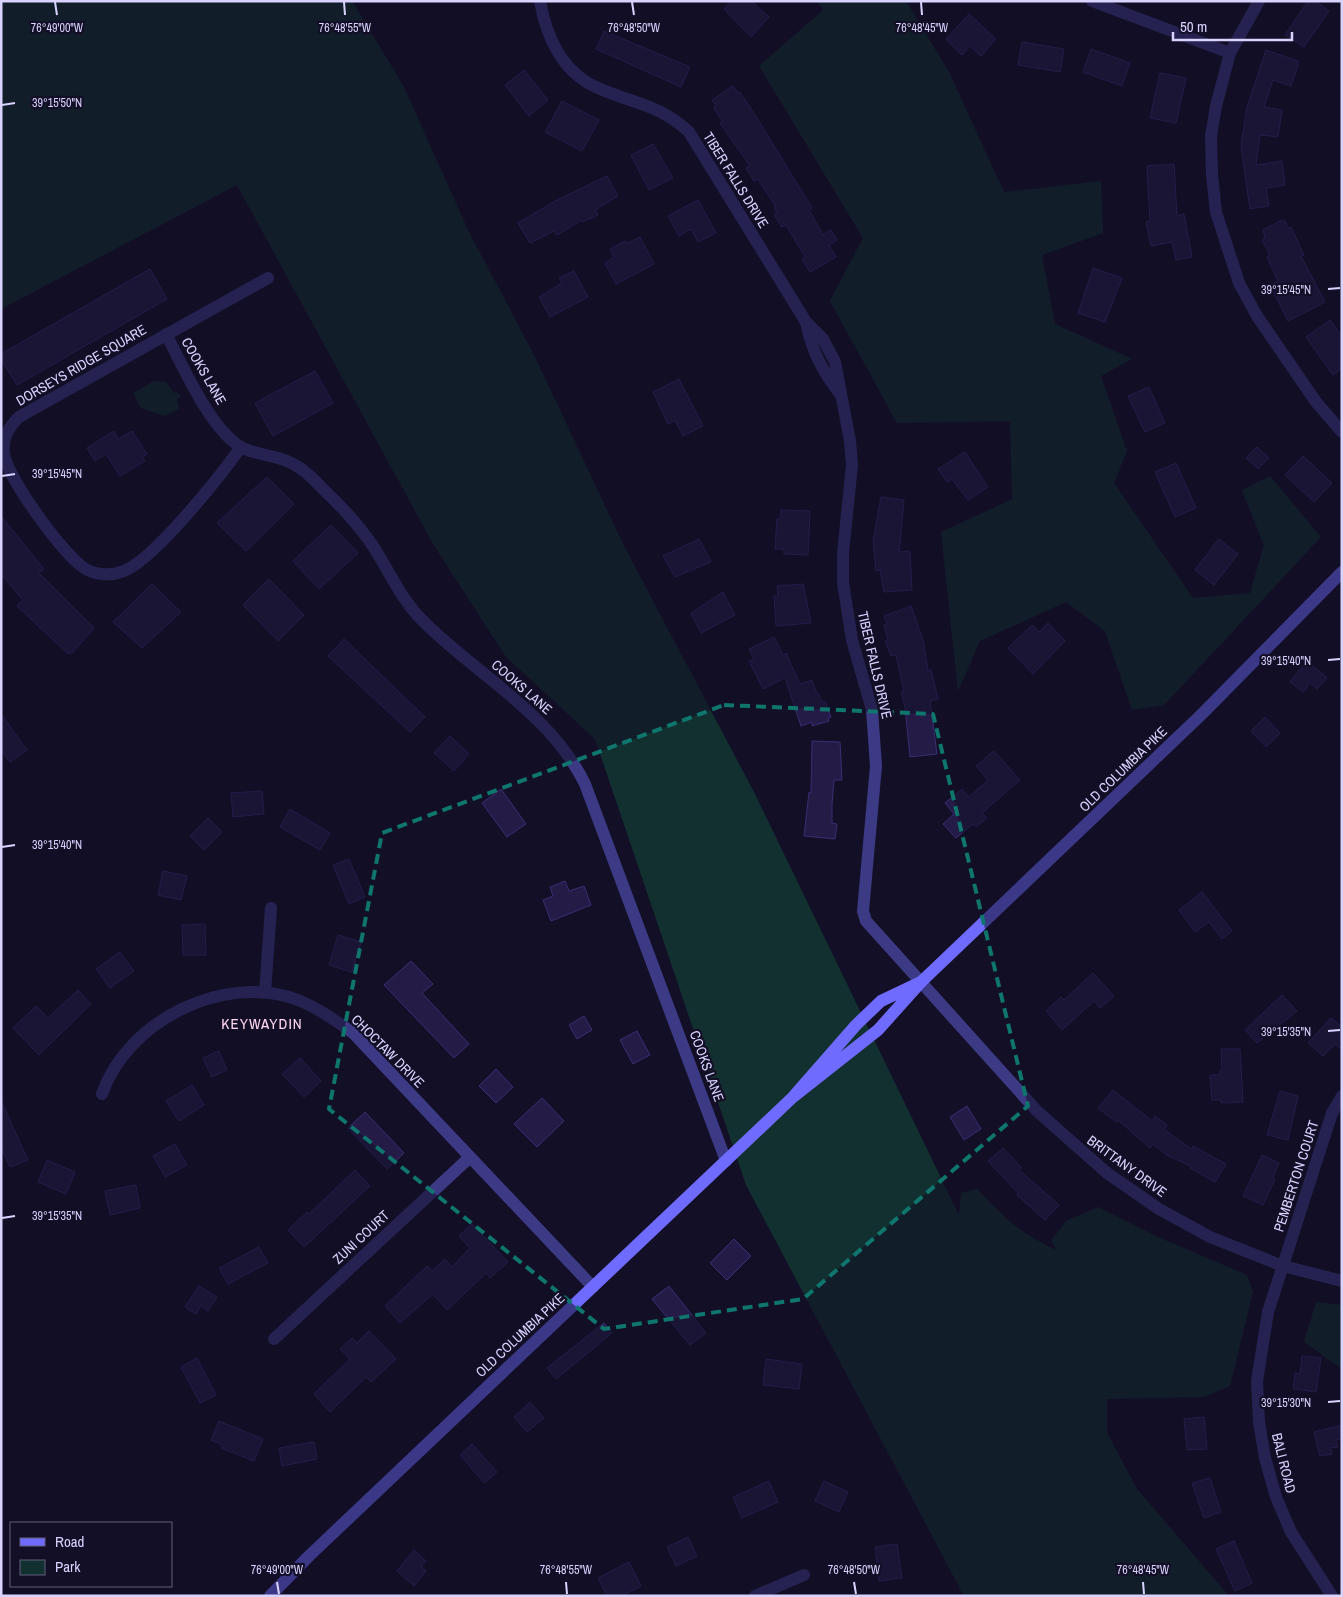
<svg xmlns="http://www.w3.org/2000/svg" width="1343" height="1597" font-family="'Archivo Narrow',sans-serif">
  <rect width="100%" height="100%" fill="#130f26"/>
  <g fill="#12302f">
    <path d="M1,1H352L404,87L468,230L534,355L624,546L754,792L959,1215L961,1193L977,1189C1004,1217 1020,1234 1057,1250L1051,1241L1066,1221L1098,1207L1158,1237L1247,1275L1253,1292L1230,1386L1204,1397L1107,1399V1433L1137,1489L1229,1596H964L746,1185L595,739L506,657L433,544L237,185L1,309Z"/>
    <path d="M818,1H906L949,72L1004,192L1101,181L1103,233L1042,255L1055,324L1132,359L1101,376L1127,451L1114,483L1193,598L1250,593L1264,545L1242,490L1270,476L1321,537L1164,705L1132,710L1105,631L1066,602L980,641L958,691L941,532L1012,499L1010,421L897,423L830,301L863,238L759,66L823,10Z"/>
    <path d="M154,381L166,382L174,393L178,392L181,397L177,399L179,409L165,416L141,408L133,393Z"/>
    <path d="M1316,1302L1342,1305V1369L1304,1342Z"/>
  </g>
  <g fill="#241b47" stroke="#3b2d73">
    <path d="M731,1H751L769,17L751,37L724,9Z"/>
    <path d="M1308,1H1315L1329,11L1304,47L1285,35Z"/>
    <path d="M969,14L996,39L981,56L970,46L962,55L946,39Z"/>
    <path d="M604,31L690,67L681,87L596,49Z"/>
    <path d="M1022,42L1064,49L1060,72L1018,65Z"/>
    <path d="M1091,49L1130,63L1122,86L1083,72Z"/>
    <path d="M1266,50L1298,61V66L1291,86L1273,80L1264,107L1282,110L1278,137L1260,135L1256,165L1282,161L1285,185L1266,188L1269,206L1250,209L1241,146L1247,107Z"/>
    <path d="M524,70L548,100L529,116L505,85Z"/>
    <path d="M1160,73L1186,78L1176,123L1150,118Z"/>
    <path d="M733,86L738,93L740,92L757,118L812,208L809,210L823,235L831,230L837,240L829,245L836,257L810,272L802,259L805,257L786,225L782,227L774,215L777,213L774,208L776,207L758,179L754,181L746,168L750,166L720,123L722,121L714,108L716,106L712,100Z"/>
    <path d="M562,101L599,120L582,151L545,132Z"/>
    <path d="M653,144L673,178L649,190L631,155Z"/>
    <path d="M1174,164L1177,216L1184,214L1192,257L1176,260L1172,242L1151,246L1146,222L1150,221L1147,166Z"/>
    <path d="M607,176L618,196L595,210L598,215L583,222L582,220L557,235L554,231L530,243L518,223L555,201Z"/>
    <path d="M698,200L716,233L698,242L691,229L679,236L668,216Z"/>
    <path d="M1280,221H1285L1289,229L1291,227L1304,255L1301,256L1325,302L1288,321L1270,285L1278,281L1267,257L1270,255L1262,240L1265,238L1263,230Z"/>
    <path d="M640,237L654,264L616,284L605,263L614,257L610,249L625,241L626,244Z"/>
    <path d="M1093,268L1122,278L1105,322L1078,313Z"/>
    <path d="M150,269L167,299L17,385L1,359V354Z"/>
    <path d="M574,271L588,297L550,317L539,297L562,283L559,278Z"/>
    <path d="M1330,320L1342,336V368L1333,375L1306,337Z"/>
    <path d="M315,371L333,403L273,436L255,403Z"/>
    <path d="M679,379L703,426L683,436L675,420L668,424L653,392Z"/>
    <path d="M1149,387L1165,423L1145,432L1128,396Z"/>
    <path d="M114,431L118,439L132,431L147,454L142,457L145,461L120,476L106,454L95,461L87,448Z"/>
    <path d="M1257,447L1269,458L1258,469L1246,458Z"/>
    <path d="M965,452L988,487L968,500L952,479L947,482L938,469Z"/>
    <path d="M1303,456L1332,483L1314,502L1285,475Z"/>
    <path d="M1176,463L1196,508L1175,517L1155,472Z"/>
    <path d="M267,477L294,504L246,551L217,523Z"/>
    <path d="M881,497L904,500L899,552L910,551L912,590L884,592L880,570L876,571L873,541Z"/>
    <path d="M781,510L810,511L808,555L784,554V549H775L777,519H781Z"/>
    <path d="M1,516L44,569L39,573L94,628L72,653H67L17,606L23,600L1,574Z"/>
    <path d="M331,525L358,553L319,589L293,561Z"/>
    <path d="M699,539L711,562L675,577L663,556Z"/>
    <path d="M1219,539L1238,554L1214,585L1195,570Z"/>
    <path d="M269,579L304,615L278,641L243,605Z"/>
    <path d="M152,584L181,612L142,648L113,622Z"/>
    <path d="M803,584L811,623L776,626L774,596H778L777,586Z"/>
    <path d="M723,592L735,615L701,633L691,613Z"/>
    <path d="M911,606L923,640L928,670H931L938,699L930,701L937,754L910,757L905,707L901,692H904L896,655L891,656L885,641L888,640L884,625L887,624L884,616Z"/>
    <path d="M1048,623L1065,641L1033,674L1008,648L1032,625L1039,632Z"/>
    <path d="M774,637L783,655L786,653L800,684L812,680L817,694H819L822,702L825,701L831,717L828,718L829,721L812,726V722L801,726L785,678L763,689L749,661L754,659L749,649Z"/>
    <path d="M344,639L425,717L410,732L328,656Z"/>
    <path d="M1307,661L1327,678L1317,689L1310,683L1303,692L1290,682Z"/>
    <path d="M1,714L27,750L10,762L1,750Z"/>
    <path d="M1265,717L1280,733L1266,747L1251,731Z"/>
    <path d="M450,736L469,754L454,771L434,753Z"/>
    <path d="M812,741L840,742L842,780H834L832,804V823L837,824L835,839L804,836L809,792L811,793Z"/>
    <path d="M994,751L1020,780L982,813L987,818L976,827L973,824L956,838L943,824L954,814L945,803L962,789L969,797L988,780L976,766Z"/>
    <path d="M501,789L526,824L507,837L482,803Z"/>
    <path d="M262,791L264,814L233,817L231,793Z"/>
    <path d="M290,809L330,833L320,850L280,827Z"/>
    <path d="M208,818L222,832L204,850L190,836Z"/>
    <path d="M349,859L365,897L349,904L333,865Z"/>
    <path d="M163,871L187,876L181,900L158,895Z"/>
    <path d="M565,881L569,891L584,886L591,905L551,921L543,900L553,896L550,887Z"/>
    <path d="M1202,892L1232,931L1222,939L1209,922L1195,932L1179,910Z"/>
    <path d="M205,924L206,955H183L182,925Z"/>
    <path d="M338,935L361,942L352,972L329,965Z"/>
    <path d="M120,952L134,971L110,988L96,969Z"/>
    <path d="M411,961L433,984L422,993L469,1044L454,1058L384,985Z"/>
    <path d="M1093,973L1114,996L1100,1008L1094,1001L1062,1030L1046,1011L1061,997L1064,1000Z"/>
    <path d="M78,990L91,1004L39,1055L13,1028L36,1006L48,1018Z"/>
    <path d="M1282,995L1297,1011L1257,1043L1245,1030Z"/>
    <path d="M584,1016L592,1030L577,1039L569,1025Z"/>
    <path d="M1331,1018L1342,1027V1050L1335,1044L1323,1056L1308,1043Z"/>
    <path d="M637,1031L650,1055L633,1064L620,1040Z"/>
    <path d="M1221,1049H1240L1243,1102L1221,1103V1100H1212L1210,1075H1220V1070H1222Z"/>
    <path d="M219,1051L227,1070L212,1077L203,1058Z"/>
    <path d="M300,1058L321,1081L304,1097L282,1074Z"/>
    <path d="M496,1069L513,1087L496,1103L479,1086Z"/>
    <path d="M192,1085L204,1105L179,1121L166,1101Z"/>
    <path d="M1113,1090L1152,1121L1155,1116L1167,1125L1164,1129L1191,1149L1193,1146L1226,1164L1215,1182L1190,1168L1191,1166L1168,1156L1153,1144L1150,1148L1118,1120L1116,1122L1098,1108Z"/>
    <path d="M1280,1091L1298,1096L1288,1140L1267,1135Z"/>
    <path d="M542,1098L564,1121L537,1147L514,1124Z"/>
    <path d="M1,1101L28,1160L10,1167L1,1147Z"/>
    <path d="M967,1106L981,1129L964,1140L950,1117Z"/>
    <path d="M365,1112L404,1153L387,1169L348,1128Z"/>
    <path d="M175,1144L187,1165L165,1177L153,1156Z"/>
    <path d="M1003,1148L1021,1167L1019,1170L1059,1205L1045,1220L1017,1195L1018,1193L988,1161Z"/>
    <path d="M1262,1155L1279,1163L1273,1177L1275,1179L1263,1205L1243,1196Z"/>
    <path d="M47,1160L75,1172L66,1194L38,1182Z"/>
    <path d="M355,1170L370,1186L304,1247L288,1230L307,1212L309,1214Z"/>
    <path d="M136,1185L140,1208L110,1215L105,1191Z"/>
    <path d="M472,1224L508,1262L490,1278L486,1273L447,1310L433,1294L400,1323L385,1306L427,1266L432,1271L445,1259L452,1267L470,1248L459,1236Z"/>
    <path d="M734,1239L751,1256L727,1280L710,1263Z"/>
    <path d="M259,1247L268,1263L228,1284L219,1268Z"/>
    <path d="M199,1286L217,1297L208,1311L201,1306L196,1314L185,1307Z"/>
    <path d="M669,1286L706,1333L690,1345L652,1299Z"/>
    <path d="M604,1323L612,1333L556,1379L547,1368Z"/>
    <path d="M369,1331L396,1359L371,1382L366,1377L330,1412L314,1394L350,1359L340,1349L352,1338L357,1343Z"/>
    <path d="M1302,1356L1321,1358L1316,1392L1293,1389L1295,1373L1300,1374Z"/>
    <path d="M197,1358L216,1395L200,1403L181,1367Z"/>
    <path d="M766,1359L802,1364L799,1389L763,1385Z"/>
    <path d="M530,1402L544,1418L527,1432L514,1417Z"/>
    <path d="M1204,1417L1207,1449L1187,1450L1184,1419Z"/>
    <path d="M219,1421L263,1439L254,1461L221,1448L223,1445L211,1440Z"/>
    <path d="M1342,1425V1439L1336,1440L1338,1447L1330,1448L1332,1454L1320,1456L1314,1432Z"/>
    <path d="M314,1442L317,1459L282,1466L279,1448Z"/>
    <path d="M472,1444L497,1472L484,1483L460,1455Z"/>
    <path d="M1210,1478L1221,1512L1204,1518L1192,1483Z"/>
    <path d="M769,1481L778,1502L742,1518L733,1497Z"/>
    <path d="M824,1481L848,1492L839,1512L815,1501Z"/>
    <path d="M688,1537L697,1556L676,1566L667,1547Z"/>
    <path d="M1234,1541L1252,1583L1235,1591L1216,1549Z"/>
    <path d="M897,1544L902,1578L879,1581L875,1547Z"/>
    <path d="M414,1550L426,1561L421,1566L426,1571L414,1586L397,1571Z"/>
    <path d="M629,1562L641,1586L622,1596H607L598,1578Z"/>
  </g>
  <g fill="none" stroke-linecap="round" stroke-linejoin="round">
    <g stroke="#3d3a85" stroke-width="12">
      <path d="M540,1C546,36 562,72 596,87C632,104 658,103 689,132L806,322L823,339L835,362L850,441L852,465L843,553V583L852,640L872,710L876,766L863,911L866,921L1037,1111L1107,1173L1159,1209L1210,1237L1283,1266L1342,1281"/>
      <path d="M1092,1L1230,53"/>
      <path d="M1259,1L1230,53L1216,106L1211,136L1212,175L1216,212L1239,283L1257,316L1316,402L1342,432"/>
      <path d="M806,322C812,351 822,371 841,395"/>
      <path d="M166,334C183,366 210,429 241,447C253,454 271,455 284,460C302,466 313,479 326,492C343,508 360,527 373,546C389,571 400,597 421,619C475,674 550,712 585,784L726,1161"/>
      <path d="M241,447C221,475 151,564 121,572C110,576 95,575 84,568C63,554 8,479 4,454C2,438 8,428 19,417L268,278"/>
      <path d="M265,993L271,908"/>
      <path d="M102,1094C127,1021 224,972 298,1000C318,1008 336,1021 353,1033L593,1287"/>
      <path d="M274,1339L469,1158"/>
      <path d="M755,1596L804,1575"/>
      <path d="M1332,1596L1291,1532L1276,1497L1265,1458L1259,1422L1257,1381L1268,1312L1332,1113L1342,1096"/>
    </g>
    <g stroke="#6f6bff" stroke-width="12">
      <path d="M921,982L1202,714L1342,572"/>
      <path d="M270,1596L309,1556L793,1097L878,1030L921,982L881,1001L856,1025L793,1097"/>
    </g>
  </g>
  <path d="M0 0H1343V1597H0ZM724,705L933,714L1028,1106L803,1299L604,1329L329,1109L382,833Z" fill="#130f26" fill-opacity=".55" fill-rule="evenodd"/>
  <path fill="none" stroke="#0f766e" stroke-width="4" stroke-dasharray="10 6" stroke-linejoin="round" d="M724,705L933,714L1028,1106L803,1299L604,1329L329,1109L382,833Z"/>
  <path fill="none" stroke="#d9d4ff" stroke-width="2" d="M55,2L57,15M344,2L345,15M632,2L634,15M921,2L922,15M2,105L15,103M1328,289L1340,288M2,476L15,474M1328,660L1340,659M2,847L15,845M1328,1031L1340,1030M2,1218L15,1216M1328,1402L1340,1401M277,1582L279,1594M566,1582L567,1594M854,1582L856,1594M1143,1582L1144,1594"/>
  <g text-anchor="middle" dominant-baseline="central" stroke-width="4.5" stroke-linejoin="round" paint-order="stroke">
    <g font-size="14" fill="#d9d4ff" stroke="#130f26">
      <text transform="translate(736 180) rotate(58)">TIBER FALLS DRIVE</text>
      <text transform="translate(81 365) rotate(-30)">DORSEYS RIDGE SQUARE</text>
      <text transform="translate(204 371) rotate(60)">COOKS LANE</text>
      <text transform="translate(875 665) rotate(77)">TIBER FALLS DRIVE</text>
      <text transform="translate(522 687) rotate(41)">COOKS LANE</text>
      <text transform="translate(1123 769) rotate(-44)">OLD COLUMBIA PIKE</text>
      <text transform="translate(388 1051) rotate(45)">CHOCTAW DRIVE</text>
      <text transform="translate(707 1066) rotate(70)">COOKS LANE</text>
      <text transform="translate(1127 1166) rotate(36)">BRITTANY DRIVE</text>
      <text transform="translate(1296 1176) rotate(-72)">PEMBERTON COURT</text>
      <text transform="translate(361 1237) rotate(-43)">ZUNI COURT</text>
      <text transform="translate(520 1335) rotate(-43)">OLD COLUMBIA PIKE</text>
      <text transform="translate(1284 1463) rotate(76)">BALI ROAD</text>
    </g>
    <g font-size="15" letter-spacing="1" fill="#ffd6f0" stroke="#130f26">
      <text x="262" y="1023">KEYWAYDIN</text>
    </g>
  </g>
  <g font-size="12" text-anchor="middle" fill="#d9d4ff" stroke="#130f26" stroke-width="4.5" stroke-linejoin="round" paint-order="stroke">
    <text x="57" y="32">76°49'00"W</text>
    <text x="345" y="32">76°48'55"W</text>
    <text x="634" y="32">76°48'50"W</text>
    <text x="922" y="32">76°48'45"W</text>
    <text x="57" y="107">39°15'50"N</text>
    <text x="1286" y="294">39°15'45"N</text>
    <text x="57" y="478">39°15'45"N</text>
    <text x="1286" y="665">39°15'40"N</text>
    <text x="57" y="849">39°15'40"N</text>
    <text x="1286" y="1036">39°15'35"N</text>
    <text x="57" y="1220">39°15'35"N</text>
    <text x="1286" y="1407">39°15'30"N</text>
    <text x="277" y="1574">76°49'00"W</text>
    <text x="566" y="1574">76°48'55"W</text>
    <text x="854" y="1574">76°48'50"W</text>
    <text x="1143" y="1574">76°48'45"W</text>
  </g>
  <rect width="1343" height="1597" fill="none" stroke="#d9d4ff" stroke-width="5"/>
  <rect x="10" y="1522" width="162" height="65" fill="#130f26" stroke="#625e7d"/>
  <rect x="20" y="1538" width="25" height="8" fill="#6f6bff" stroke="#625e7d"/>
  <text x="55" y="1547" font-size="15" fill="#d9d4ff">Road</text>
  <rect x="20" y="1560" width="25" height="15" fill="#12302f" stroke="#625e7d"/>
  <text x="55" y="1572" font-size="15" fill="#d9d4ff">Park</text>
  <path d="M1173 32v8h119v-8" fill="none" stroke="#d9d4ff" stroke-width="2.5"/>
  <text x="1180" y="32" font-size="15" fill="#d9d4ff" stroke="#130f26" stroke-width="4" paint-order="stroke">50 m</text>
</svg>
